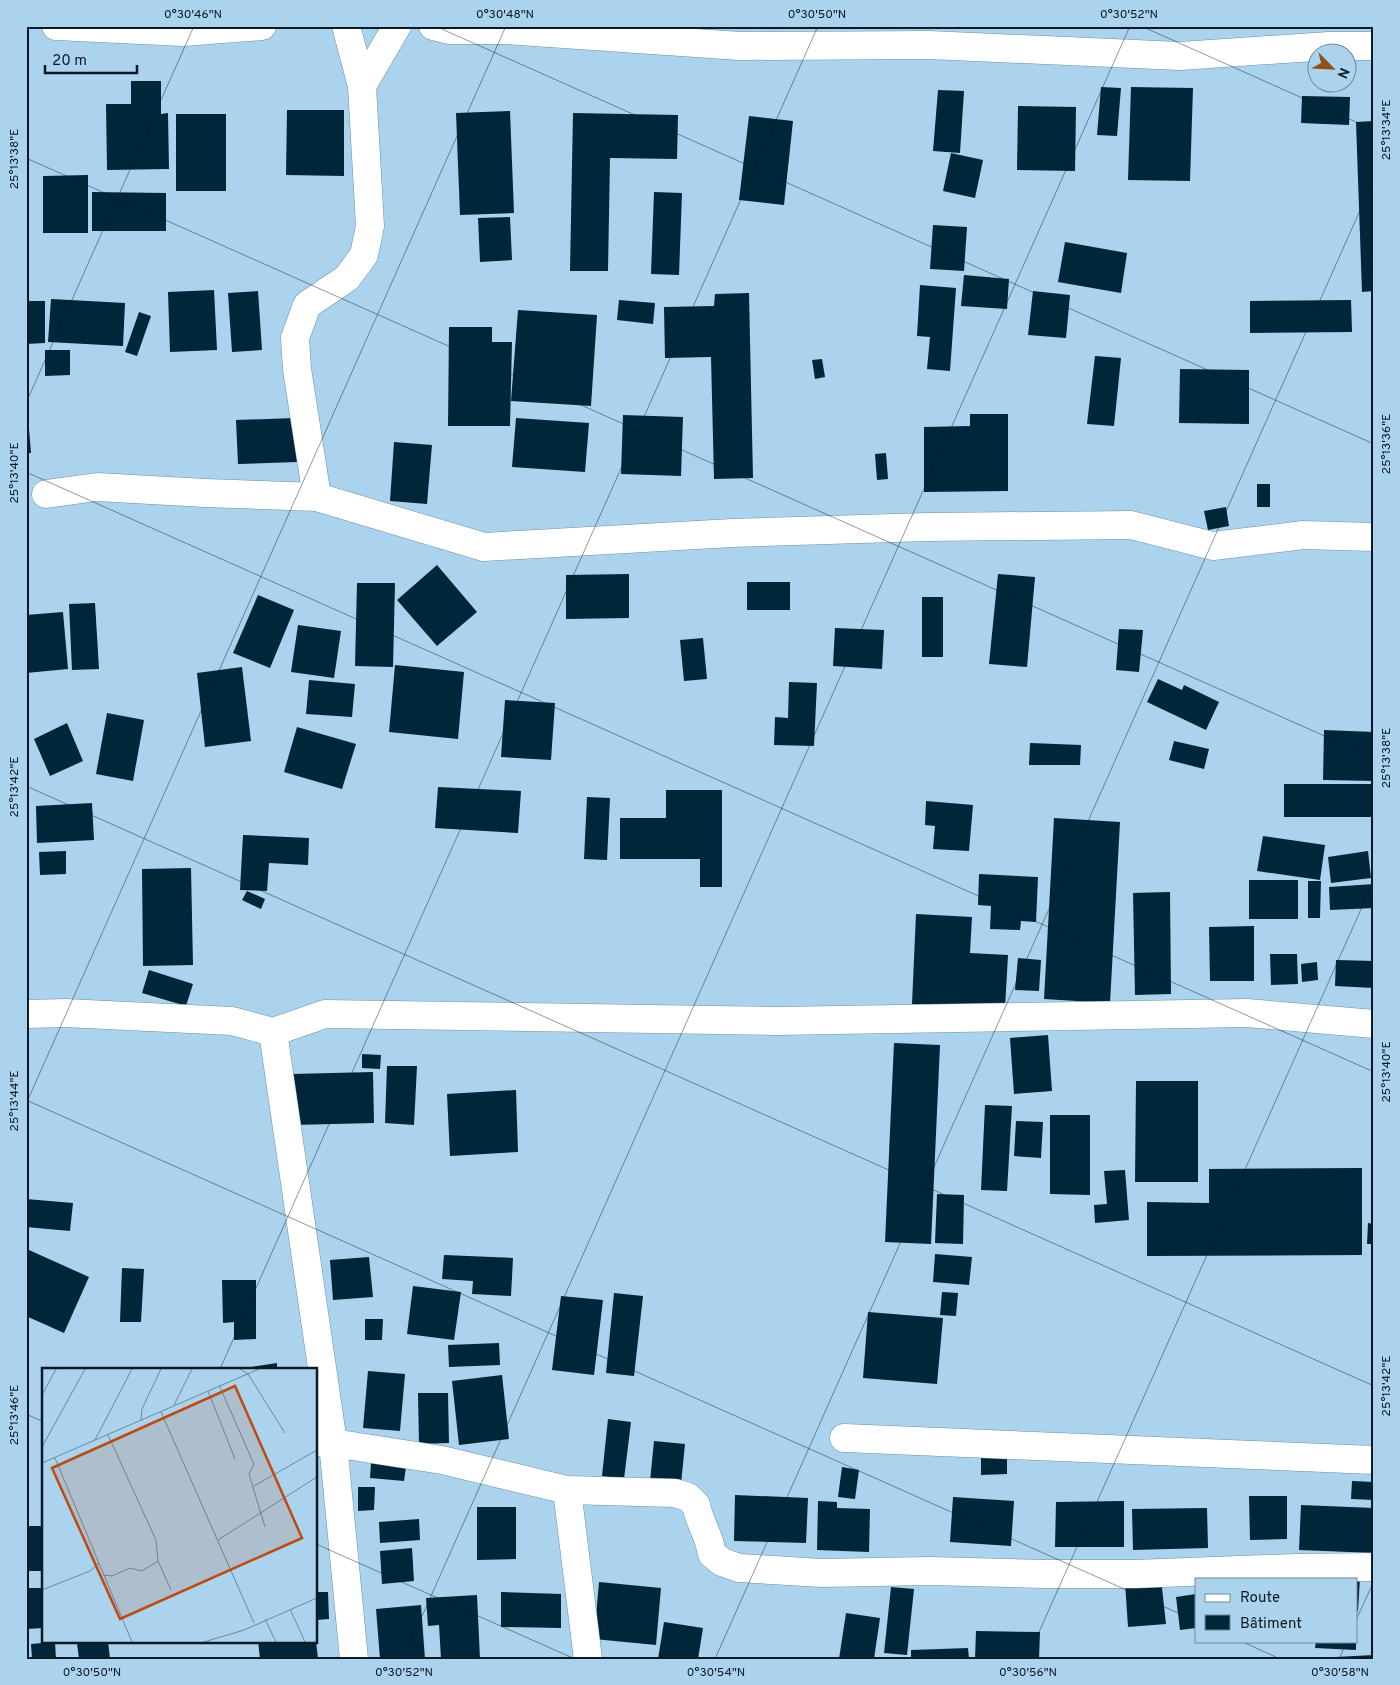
<svg xmlns="http://www.w3.org/2000/svg" width="1400" height="1685" font-family="Overpass,sans-serif">
  <rect width="100%" height="100%" fill="#abd3ee"/>
  <g fill="#00263a">
    <path d="M131,81H161V114L168,113L169,169L107,170L106,104H131Z"/>
    <path d="M1101,87L1121,88L1117,136L1097,135Z"/>
    <path d="M1131,87L1193,88L1190,181L1128,180Z"/>
    <path d="M938,90L964,91L960,153L933,151Z"/>
    <path d="M1302,96L1350,97L1349,125L1301,123Z"/>
    <path d="M1018,106L1076,107L1075,171L1017,170Z"/>
    <path d="M287,110H344V176L286,175Z"/>
    <path d="M510,111L514,213L460,215L456,113Z"/>
    <path d="M573,113L678,115L677,159L610,158L608,271H570Z"/>
    <rect x="176" y="114" width="50" height="77"/>
    <path d="M749,116L793,121L784,205L739,200Z"/>
    <path d="M1374,121V291L1362,292L1356,122Z"/>
    <path d="M951,153L983,160L975,198L943,191Z"/>
    <path d="M88,175V233H43V176Z"/>
    <path d="M92,192L166,193V231H92Z"/>
    <path d="M654,192L682,193L679,275L651,274Z"/>
    <path d="M510,217L512,260L480,262L478,218Z"/>
    <path d="M933,225L967,227L964,271L930,269Z"/>
    <path d="M1065,242L1127,253L1121,293L1058,282Z"/>
    <path d="M964,275L1009,279L1007,309L961,306Z"/>
    <path d="M920,285L956,288L950,371L927,369L930,337L917,336Z"/>
    <path d="M214,290L217,350L170,352L168,292Z"/>
    <path d="M258,291L262,350L232,352L228,293Z"/>
    <path d="M1033,291L1070,295L1066,338L1028,335Z"/>
    <path d="M749,293L753,478L714,479L711,357L665,358L664,307L714,306L715,294Z"/>
    <path d="M51,299L125,303L123,346L48,342Z"/>
    <path d="M619,300L655,303L653,324L617,320Z"/>
    <path d="M1351,300L1352,332L1250,333V301Z"/>
    <path d="M26,301H45V343L26,344Z"/>
    <path d="M518,310L597,315L591,406L511,401Z"/>
    <path d="M139,312L151,316L137,356L125,352Z"/>
    <path d="M449,327H492V342H512L510,426H448Z"/>
    <path d="M45,350H70V375L45,376Z"/>
    <path d="M1095,356L1121,358L1114,426L1087,424Z"/>
    <path d="M822,359L825,377L815,379L812,360Z"/>
    <path d="M1180,369L1249,370V424L1179,423Z"/>
    <path d="M970,414H1008V491L924,492V427L970,426Z"/>
    <path d="M623,415L683,417L681,476L621,474Z"/>
    <path d="M28,417L31,453H26V418Z"/>
    <path d="M295,418L297,462L238,464L236,420Z"/>
    <path d="M516,418L589,423L585,472L512,467Z"/>
    <path d="M394,442L432,445L427,504L390,501Z"/>
    <path d="M886,453L888,479L877,480L875,454Z"/>
    <rect x="1257" y="484" width="13" height="23"/>
    <path d="M1226,507L1229,526L1208,530L1204,511Z"/>
    <path d="M437,565L477,612L437,646L397,600Z"/>
    <path d="M629,574V618L566,619V575Z"/>
    <path d="M998,574L1035,577L1027,667L989,664Z"/>
    <rect x="747" y="582" width="43" height="28"/>
    <path d="M357,583H395L393,667L355,666Z"/>
    <path d="M258,595L294,610L270,668L233,653Z"/>
    <rect x="922" y="597" width="21" height="60"/>
    <path d="M95,603L99,669L72,670L69,604Z"/>
    <path d="M63,612L68,669L26,673V615Z"/>
    <path d="M298,625L341,631L334,678L291,672Z"/>
    <path d="M835,628L884,630L882,669L833,666Z"/>
    <path d="M1119,629L1143,630L1139,672L1116,670Z"/>
    <path d="M703,638L707,679L684,681L680,640Z"/>
    <path d="M395,665L464,672L458,739L389,732Z"/>
    <path d="M242,667L251,741L205,747L197,673Z"/>
    <path d="M1158,679L1182,690L1184,685L1219,702L1206,730L1147,702Z"/>
    <path d="M309,680L355,684L352,717L306,714Z"/>
    <path d="M789,682L817,683L814,746L774,745L775,717L788,718Z"/>
    <path d="M505,700L555,703L551,760L501,757Z"/>
    <path d="M107,713L144,720L133,781L96,774Z"/>
    <path d="M67,723L83,761L50,776L34,739Z"/>
    <path d="M297,727L356,744L342,789L284,772Z"/>
    <path d="M1324,730L1374,732V781L1323,780Z"/>
    <path d="M1174,741L1209,749L1204,769L1169,760Z"/>
    <path d="M1030,743L1081,745L1080,765H1029Z"/>
    <rect x="1284" y="784" width="90" height="33"/>
    <path d="M438,787L521,791L518,833L435,828Z"/>
    <path d="M666,790H722V887H700V859H620V818H666Z"/>
    <path d="M587,797L610,798L607,860L584,859Z"/>
    <path d="M926,801L973,805L969,851L933,849L935,826L925,825Z"/>
    <path d="M92,803L94,840L37,843L36,806Z"/>
    <path d="M1054,818L1120,822L1110,1003L1044,999Z"/>
    <path d="M243,835L309,838L308,865L269,863L267,891L240,890Z"/>
    <path d="M1263,836L1325,845L1320,880L1257,871Z"/>
    <path d="M66,851V874L40,875L39,852Z"/>
    <path d="M1368,851L1371,878L1331,883L1328,857Z"/>
    <path d="M191,868L193,965L143,966L142,869Z"/>
    <path d="M979,874L1038,877L1036,922L1021,921L1020,930L990,929L991,906L978,905Z"/>
    <rect x="1249" y="880" width="49" height="39"/>
    <path d="M1308,881H1321L1320,918H1308Z"/>
    <path d="M1374,884V908L1330,910L1329,887Z"/>
    <path d="M247,891L265,899L261,909L242,900Z"/>
    <path d="M1170,892L1171,994L1135,995L1133,893Z"/>
    <path d="M916,914L972,917L970,953L1008,955L1005,1008L912,1004Z"/>
    <path d="M1254,926V981H1210L1209,927Z"/>
    <path d="M1270,954H1297L1298,984L1271,985Z"/>
    <path d="M1018,958L1041,960L1039,991L1015,990Z"/>
    <path d="M1336,960L1374,961V988L1335,986Z"/>
    <path d="M1317,962L1318,980L1302,982L1301,964Z"/>
    <path d="M149,970L193,984L186,1006L142,993Z"/>
    <path d="M1048,1035L1052,1091L1014,1094L1010,1038Z"/>
    <path d="M894,1043L940,1045L931,1244L885,1242Z"/>
    <path d="M362,1054L381,1055L380,1069L362,1068Z"/>
    <path d="M387,1066H417L414,1125L385,1123Z"/>
    <path d="M373,1072L374,1123L293,1125L292,1074Z"/>
    <path d="M1136,1081H1198V1182H1135Z"/>
    <path d="M516,1090L518,1152L450,1156L447,1094Z"/>
    <path d="M985,1105L1012,1106L1007,1191L981,1190Z"/>
    <path d="M1050,1115H1090V1195L1050,1194Z"/>
    <path d="M1016,1121L1043,1122L1041,1158L1014,1156Z"/>
    <path d="M1362,1168V1255L1147,1256V1202L1209,1203V1169Z"/>
    <path d="M1125,1170L1129,1220L1095,1223L1094,1205L1107,1204L1104,1171Z"/>
    <path d="M937,1194L964,1195L963,1244L935,1243Z"/>
    <path d="M26,1199L73,1203L70,1231L26,1227Z"/>
    <path d="M1368,1223L1374,1224V1244H1367Z"/>
    <path d="M29,1250L89,1277L64,1333L26,1316V1256Z"/>
    <path d="M935,1254L972,1257L969,1285L933,1282Z"/>
    <path d="M444,1255L513,1258L511,1296L472,1294L473,1281L442,1279Z"/>
    <path d="M369,1257L373,1297L333,1300L330,1260Z"/>
    <path d="M122,1268L144,1269L141,1322H120Z"/>
    <path d="M222,1280H256V1339L234,1340V1322L223,1323Z"/>
    <path d="M413,1286L461,1292L454,1340L407,1334Z"/>
    <path d="M942,1292L958,1293L956,1316L940,1315Z"/>
    <path d="M614,1293L643,1296L634,1376L606,1373Z"/>
    <path d="M561,1296L603,1300L594,1375L552,1370Z"/>
    <path d="M868,1312L943,1318L937,1384L863,1378Z"/>
    <path d="M365,1319H383L382,1340H365Z"/>
    <path d="M499,1343L500,1365L449,1367L448,1345Z"/>
    <path d="M277,1363V1369H245V1368Z"/>
    <path d="M368,1371L405,1374L400,1431L363,1428Z"/>
    <path d="M502,1375L509,1439L459,1445L452,1381Z"/>
    <path d="M418,1393H448L449,1443L419,1444Z"/>
    <path d="M608,1419L631,1422L624,1479L602,1476Z"/>
    <path d="M654,1441L685,1444L681,1484L650,1481Z"/>
    <path d="M1007,1455V1474L981,1475V1456Z"/>
    <path d="M371,1463L406,1467L404,1481L370,1478Z"/>
    <path d="M42,1465H44V1486H41Z"/>
    <path d="M842,1467L859,1470L855,1499L838,1497Z"/>
    <path d="M1352,1481L1374,1482V1500L1351,1499Z"/>
    <path d="M358,1487H375L374,1510L358,1511Z"/>
    <path d="M735,1495L808,1498L806,1543L734,1541Z"/>
    <path d="M1249,1496H1287V1539L1250,1540Z"/>
    <path d="M953,1497L1014,1501L1011,1546L950,1542Z"/>
    <path d="M818,1501L837,1502V1508L870,1509L869,1552L817,1550Z"/>
    <path d="M1124,1501V1547H1055L1056,1502Z"/>
    <path d="M1301,1505L1374,1508V1553L1299,1550Z"/>
    <path d="M477,1507H516V1559L477,1560Z"/>
    <path d="M1207,1508L1208,1548L1133,1550L1132,1509Z"/>
    <path d="M419,1519L420,1540L380,1543L379,1522Z"/>
    <rect x="26" y="1526" width="18" height="45"/>
    <path d="M412,1548L414,1581L382,1584L380,1551Z"/>
    <path d="M1356,1578H1360L1358,1611H1356Z"/>
    <path d="M1161,1579L1166,1624L1128,1627L1125,1583Z"/>
    <path d="M599,1582L661,1588L656,1645L594,1639Z"/>
    <path d="M891,1587L914,1589L907,1655L884,1653Z"/>
    <path d="M26,1588H44V1628L26,1629Z"/>
    <path d="M316,1592H328L329,1619L316,1620Z"/>
    <path d="M501,1592L561,1594V1628L501,1627Z"/>
    <path d="M1196,1594V1628L1180,1630L1176,1597Z"/>
    <path d="M477,1595L480,1659H441L439,1625L428,1626L426,1598Z"/>
    <path d="M421,1605L425,1659H380L376,1609Z"/>
    <path d="M846,1613L880,1618L874,1659H839Z"/>
    <path d="M664,1622L703,1628L698,1659H658Z"/>
    <path d="M976,1631L1040,1632L1039,1659H975Z"/>
    <path d="M93,1641H108L110,1659H79L77,1643Z"/>
    <path d="M258,1641H316L318,1659H260Z"/>
    <path d="M1316,1641H1356V1650L1315,1648Z"/>
    <path d="M55,1642L56,1659H32L31,1644Z"/>
    <path d="M968,1648L969,1659H911V1650Z"/>
    <path d="M1374,1655V1659H1335V1657Z"/>
  </g>
  <g fill="none" stroke-linecap="round" stroke-linejoin="round">
    <defs>
      <g id="street">
        <path d="M56,26L183,32L262,26"/>
        <path d="M346,26L362,86"/>
        <path d="M433,26L449,30H503L740,46L929,45L1180,56L1329,46H1374"/>
        <path d="M46,494L97,487L205,493L317,497L484,547L732,533L927,527L1131,525L1213,546L1303,535L1374,537"/>
        <path d="M317,497L297,369L295,338L307,305L347,278L364,255L370,226L362,86L397,26"/>
        <path d="M26,1014L65,1013L232,1021L273,1032L325,1014L776,1021L1247,1013L1374,1024"/>
        <path d="M273,1032L333,1443L354,1659"/>
        <path d="M844,1438L1374,1460"/>
        <path d="M316,1442L333,1443L442,1460L567,1490L675,1493L688,1497L696,1505L699,1516L709,1541L712,1554L722,1562L739,1568L822,1573L929,1571L1044,1574H1135L1295,1568L1374,1567"/>
        <path d="M567,1490L588,1659"/>
      </g>
    </defs>
    <use href="#street" stroke="#6a90a9" stroke-width="29"/>
    <use href="#street" stroke="#fff" stroke-width="28"/>
  </g>
  <path fill="none" stroke="#0b1a24" stroke-width="1" stroke-opacity="0.45" d="M435,26L1374,444M1141,26L1374,130M26,158L1374,758M26,403L194,26M26,472L1374,1072M26,786L1374,1386M26,1100L1196,1621M26,1104L506,26M220,1369L818,26M26,1414L44,1422M316,1544L575,1659M1356,1620L1374,1581M1241,1641L1280,1659M91,1659L99,1641M403,1659L1130,26M715,1659L1374,179M1027,1659L1374,880M1339,1659L1347,1641"/>
  <g transform="translate(42 1368)">
    <rect width="275" height="275" fill="#abd3ee"/>
    <path fill="none" stroke="#6b899d" stroke-width="1" d="M198,1L206,6L243,65M177,17L212,96L207,106L223,159M166,23L193,91M0,27L14,1M132,37L150,1M119,44L212,255M99,52L100,41L119,1M66,67L114,172L116,193L129,222M53,72L90,1M0,79L43,1M13,90L90,274M0,95L217,1M212,118L275,82M176,172L275,109M61,207L70,208L88,200L100,203L116,193M0,222L48,203L57,195M248,241L263,274M223,251L234,274M162,274L202,262L275,230"/>
    <path fill="#bc4c11" fill-opacity="0.15" stroke="#bc4c11" stroke-width="2.5" d="M193,18L260,170L78,251L10,100Z"/>
    <rect width="275" height="275" fill="none" stroke="#0b1a24" stroke-width="2.5"/>
  </g>
  <rect width="1400" height="1685" fill="none" stroke="#abd3ee" stroke-width="55"/>
  <rect x="1195" y="1578" width="162" height="65" fill="#abd3ee" stroke="#6b899d"/>
  <rect x="1205" y="1594" width="25" height="8" fill="#ffffff" stroke="#6b899d"/>
  <text x="1240" y="1602" font-size="15" fill="#0b1a24">Route</text>
  <rect x="1205" y="1615" width="25" height="15" fill="#00263a" stroke="#6b899d"/>
  <text x="1240" y="1628" font-size="15" fill="#0b1a24">Bâtiment</text>
  <g transform="translate(1332 68) rotate(114)"><circle r="24" fill="#abd3ee" stroke="#6b899d"/>
  <path d="M0-4L9 19L0 12L-9 19Z" fill="#905119"/>
  <text y="-8" font-size="14" font-weight="bold" text-anchor="middle" fill="#0b1a24">N</text>
  </g>
  <path d="M45 65v8h92v-8" fill="none" stroke="#0b1a24" stroke-width="2.5"/>
  <text x="52" y="65" font-size="15" fill="#0b1a24" stroke="#abd3ee" stroke-width="4" paint-order="stroke">20 m</text>
  <rect x="28" y="28" width="1344" height="1630" fill="none" stroke="#0b1a24" stroke-width="2"/>
  <g font-size="12" text-anchor="middle" fill="#0b1a24">
    <text x="193" y="18">0°30'46"N</text>
    <text x="505" y="18">0°30'48"N</text>
    <text x="817" y="18">0°30'50"N</text>
    <text x="1129" y="18">0°30'52"N</text>
    <text transform="translate(1386 130) rotate(-90)" y="4">25°13'34"E</text>
    <text transform="translate(14 159) rotate(-90)" y="4">25°13'38"E</text>
    <text transform="translate(1386 444) rotate(-90)" y="4">25°13'36"E</text>
    <text transform="translate(14 473) rotate(-90)" y="4">25°13'40"E</text>
    <text transform="translate(1386 758) rotate(-90)" y="4">25°13'38"E</text>
    <text transform="translate(14 787) rotate(-90)" y="4">25°13'42"E</text>
    <text transform="translate(1386 1072) rotate(-90)" y="4">25°13'40"E</text>
    <text transform="translate(14 1101) rotate(-90)" y="4">25°13'44"E</text>
    <text transform="translate(1386 1386) rotate(-90)" y="4">25°13'42"E</text>
    <text transform="translate(14 1415) rotate(-90)" y="4">25°13'46"E</text>
    <text x="92" y="1676">0°30'50"N</text>
    <text x="404" y="1676">0°30'52"N</text>
    <text x="716" y="1676">0°30'54"N</text>
    <text x="1028" y="1676">0°30'56"N</text>
    <text x="1340" y="1676">0°30'58"N</text>
  </g>
</svg>
